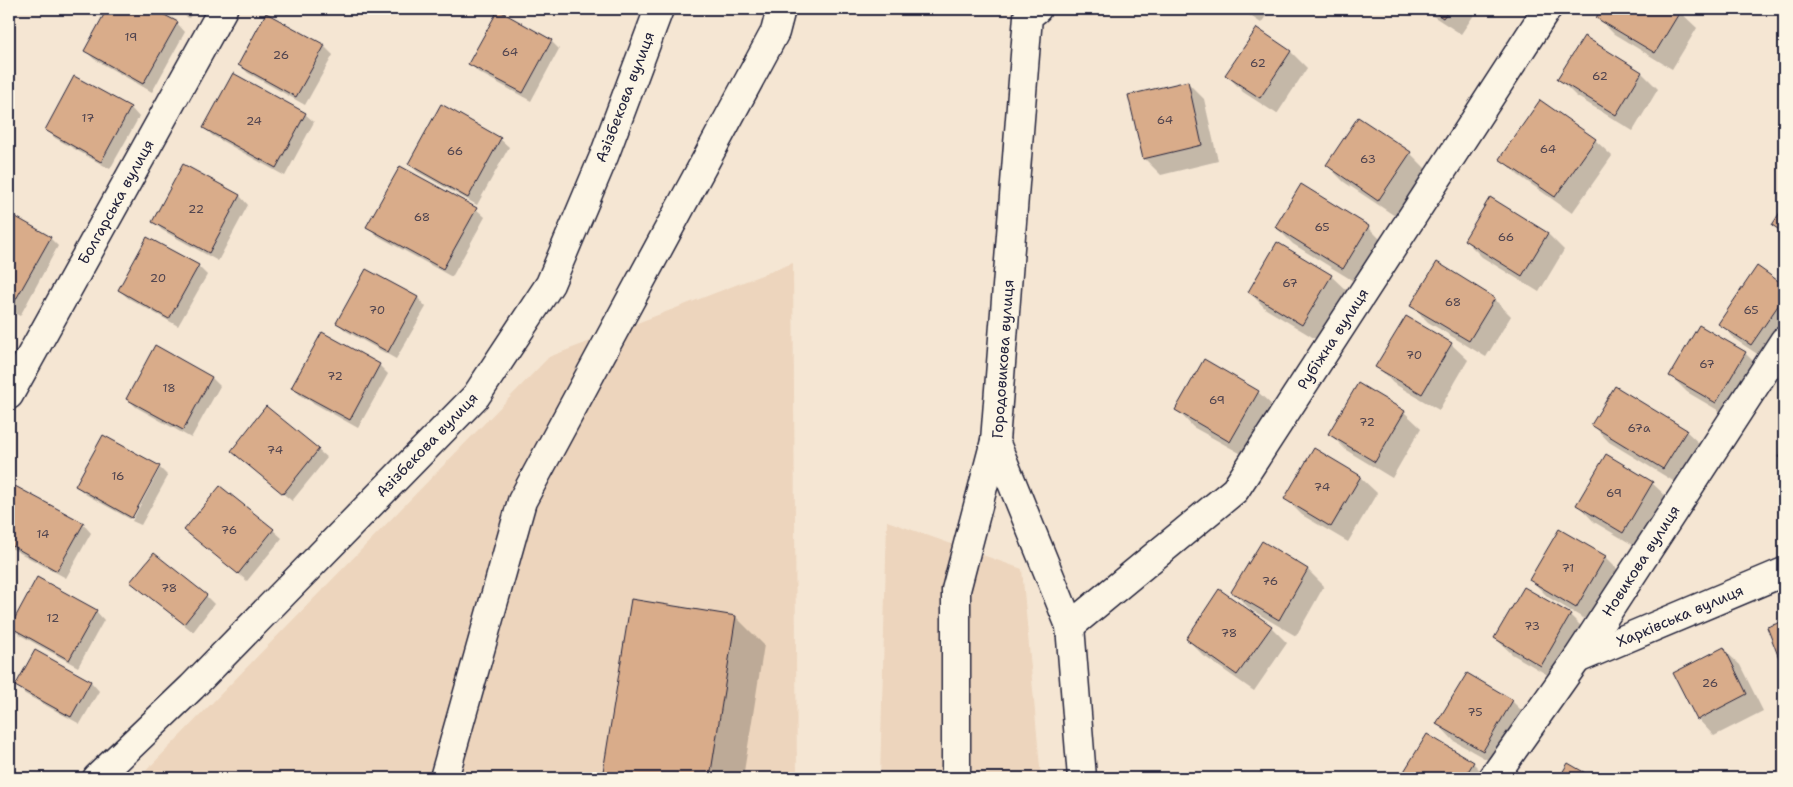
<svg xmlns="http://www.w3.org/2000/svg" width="1793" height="787" font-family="'Shantell Sans',sans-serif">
  <rect width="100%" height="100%" fill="#f5e6d3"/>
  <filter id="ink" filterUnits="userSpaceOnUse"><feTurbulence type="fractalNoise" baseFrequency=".02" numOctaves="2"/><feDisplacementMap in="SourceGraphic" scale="10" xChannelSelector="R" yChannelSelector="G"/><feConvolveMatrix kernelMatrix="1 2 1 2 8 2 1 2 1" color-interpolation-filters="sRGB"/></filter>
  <g filter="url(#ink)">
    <g fill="#edd5bd">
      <path d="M793,263L797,778H139L549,357Z"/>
      <path d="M887,521L1022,569L1041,778H880Z"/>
    </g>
    <g fill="#0003">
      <path d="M108,9H151L177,23L185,32L152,92L94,59L86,51Z"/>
      <path d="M173,9H195L189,18Z"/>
      <path d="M344,9H353L351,13Z"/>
      <path d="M1240,9H1271L1261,23Z"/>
      <path d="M1422,9H1478L1461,34Z"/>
      <path d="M1603,9H1677L1697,28L1672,69L1614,34L1597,17Z"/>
      <path d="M1257,29L1291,52L1307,68L1277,114L1243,92L1227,75Z"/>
      <path d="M1584,38L1642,73L1658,89L1633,131L1576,96L1559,79Z"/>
      <path d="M551,41L559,49L531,101L478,72L470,63Z"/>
      <path d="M324,46L333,55L305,105L248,73L239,64Z"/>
      <path d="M75,77L131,108L139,117L110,169L55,138L46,129Z"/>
      <path d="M1187,82L1204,99L1218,161L1161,175L1144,158Z"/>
      <path d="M305,114L314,122L285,176L213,136L204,128Z"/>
      <path d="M500,139L509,147L477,205L418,172L409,164Z"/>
      <path d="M1595,140L1612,156L1572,213L1518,175L1501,158Z"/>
      <path d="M1410,153L1427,170L1395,216L1344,182L1327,165Z"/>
      <path d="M184,166L240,196L248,205L218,261L162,230L154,222Z"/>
      <path d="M1302,186L1368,227L1385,244L1360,285L1293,244L1276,227Z"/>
      <path d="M1491,199L1548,234L1564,250L1539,292L1482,257L1465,240Z"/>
      <path d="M476,209L485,217L452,277L376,235L368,226Z"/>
      <path d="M9,215L50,238L58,246L20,316L9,310Z"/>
      <path d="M147,238L198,266L207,275L178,326L128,298L119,290Z"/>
      <path d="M1437,264L1494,299L1511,316L1486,357L1428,322L1412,306Z"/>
      <path d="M1757,268L1784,286V337L1768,361L1736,340L1720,323Z"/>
      <path d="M367,270L418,298L426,307L396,359L346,331L338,323Z"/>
      <path d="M1331,276L1348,292L1319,341L1266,309L1249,292Z"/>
      <path d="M1451,344L1468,360L1439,410L1393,383L1377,366Z"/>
      <path d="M1745,353L1762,370L1733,419L1687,392L1671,376Z"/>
      <path d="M379,365L388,374L358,428L301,396L292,387Z"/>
      <path d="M212,378L220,386L191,438L136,407L127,398Z"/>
      <path d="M1258,392L1275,408L1247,457L1193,427L1177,410Z"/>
      <path d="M1404,412L1421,428L1392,478L1346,450L1330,434Z"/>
      <path d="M1593,425L1686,431L1703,447L1680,485L1609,442Z"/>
      <path d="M318,450L327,458L292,501L232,451Z"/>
      <path d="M159,467L130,519L85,494L77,486Z"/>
      <path d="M160,468L168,476L141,525L132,521Z"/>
      <path d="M1360,477L1377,493L1348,542L1302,515L1286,499Z"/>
      <path d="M1652,483L1669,499L1640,549L1594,522L1578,505Z"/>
      <path d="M16,487L83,524L91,533L66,578L9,547V500Z"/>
      <path d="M186,530H273L282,538L247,581Z"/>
      <path d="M1560,530L1605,557L1622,574L1593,624L1548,597L1531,580Z"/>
      <path d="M1308,570L1324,586L1296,636L1250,609L1233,592Z"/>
      <path d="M141,590L206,596L214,604L193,632Z"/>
      <path d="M632,600L736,617L764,645L743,778H603Z"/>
      <path d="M96,611L104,620L78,667L20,635L12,626Z"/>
      <path d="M1570,615L1587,632L1558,681L1512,654L1495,638Z"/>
      <path d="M1271,627L1287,643L1254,691L1204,656L1187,639Z"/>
      <path d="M1723,649L1740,665L1763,711L1714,736L1698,719Z"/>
      <path d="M35,652L91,682L99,691L80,724L25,694L17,686Z"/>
      <path d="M1512,701L1529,718L1500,767L1454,741L1438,724Z"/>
      <path d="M1427,736L1473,763L1488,778H1402Z"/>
    </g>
    <g fill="#d9ac8a" stroke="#22223b">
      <path d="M107,9H153L178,22L143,84L84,51Z"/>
      <path d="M1429,9H1450L1443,18Z"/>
      <path d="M1601,9H1679L1681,10L1655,53L1596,18Z"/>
      <path d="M498,10L552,40L523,93L468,64Z"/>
      <path d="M266,13L325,45L296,97L238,65Z"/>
      <path d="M1257,28L1291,51L1260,98L1225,75Z"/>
      <path d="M1584,36L1642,72L1616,115L1557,79Z"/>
      <path d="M233,73L306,113L276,168L203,128Z"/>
      <path d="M74,76L131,107L101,162L45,130Z"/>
      <path d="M1188,81L1202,145L1143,159L1128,95Z"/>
      <path d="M1540,100L1596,139L1555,197L1499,159Z"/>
      <path d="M441,104L501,138L468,198L408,164Z"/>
      <path d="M1358,117L1411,152L1378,201L1326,165Z"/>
      <path d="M183,164L240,195L209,253L152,222Z"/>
      <path d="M400,166L477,208L443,269L366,227Z"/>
      <path d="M1301,184L1369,226L1343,269L1275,227Z"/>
      <path d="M1490,197L1548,233L1522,276L1464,240Z"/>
      <path d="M1784,206V233L1772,225Z"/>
      <path d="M9,213L51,237L11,308L9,307Z"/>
      <path d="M147,237L199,265L169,319L118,290Z"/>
      <path d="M1277,242L1332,275L1302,325L1248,292Z"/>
      <path d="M1437,262L1495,298L1469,341L1410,306Z"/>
      <path d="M1757,266L1784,285V297L1751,345L1718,324Z"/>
      <path d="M366,269L418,297L388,352L336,323Z"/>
      <path d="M1406,316L1452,343L1422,394L1375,367Z"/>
      <path d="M1699,325L1746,352L1716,403L1669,376Z"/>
      <path d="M322,332L380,364L350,420L291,388Z"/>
      <path d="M155,345L212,377L183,430L126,399Z"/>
      <path d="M1204,359L1259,391L1230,442L1175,410Z"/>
      <path d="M1358,383L1405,411L1375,462L1328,434Z"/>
      <path d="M1615,386L1687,430L1663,469L1591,425Z"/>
      <path d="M266,406L319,449L283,494L231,451Z"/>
      <path d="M103,435L160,466L132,518L75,486Z"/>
      <path d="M1784,447V461L1778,457Z"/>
      <path d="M1314,448L1361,476L1331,527L1284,499Z"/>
      <path d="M1606,454L1653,482L1623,533L1576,505Z"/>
      <path d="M15,486L84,523L57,571L9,544V497Z"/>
      <path d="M220,486L274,529L238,574L184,530Z"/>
      <path d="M1559,529L1606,556L1576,608L1529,580Z"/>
      <path d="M1262,541L1308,569L1279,620L1231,592Z"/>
      <path d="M154,553L207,595L184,624L130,582Z"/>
      <path d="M37,577L97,610L69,660L10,627Z"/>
      <path d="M1524,587L1571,614L1541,666L1494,638Z"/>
      <path d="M1219,589L1272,626L1237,675L1186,639Z"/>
      <path d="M631,599L736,616L710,778H602Z"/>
      <path d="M1784,621V671L1767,627Z"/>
      <path d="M1724,647L1747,694L1697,720L1673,673Z"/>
      <path d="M35,650L91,681L71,717L15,686Z"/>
      <path d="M1467,673L1513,700L1483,751L1436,724Z"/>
      <path d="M1427,734L1474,762L1464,778H1400Z"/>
      <path d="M1568,763L1594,778H1559Z"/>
    </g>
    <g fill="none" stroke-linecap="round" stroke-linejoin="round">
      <defs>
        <g id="minor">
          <path d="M1037,9L1028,16L995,441L1070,626L1082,778"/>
          <path d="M9,395L223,9"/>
          <path d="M1070,626L1235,490L1547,9"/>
          <path d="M1577,659L1784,572"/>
          <path d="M97,778L192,687L476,396L550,284L604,156L659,9"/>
          <path d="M444,778L522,501L775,32L781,9"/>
          <path d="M956,778V590L995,441"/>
          <path d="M1493,778L1577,659L1784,341"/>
        </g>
      </defs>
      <use href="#minor" stroke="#22223b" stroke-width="31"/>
      <use href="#minor" stroke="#fcf5e5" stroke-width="28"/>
    </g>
  </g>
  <g text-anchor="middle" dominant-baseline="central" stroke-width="4.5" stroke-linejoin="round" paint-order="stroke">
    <g font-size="12" fill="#50444f">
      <text x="131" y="37">19</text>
      <text x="510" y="52">64</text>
      <text x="281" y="55">26</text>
      <text x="1258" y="63">62</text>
      <text x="1600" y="76">62</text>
      <text x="88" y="118">17</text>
      <text x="1165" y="120">64</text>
      <text x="254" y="121">24</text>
      <text x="1548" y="149">64</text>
      <text x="455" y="151">66</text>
      <text x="1368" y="159">63</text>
      <text x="196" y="209">22</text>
      <text x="422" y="217">68</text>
      <text x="1322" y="227">65</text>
      <text x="1506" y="237">66</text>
      <text x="158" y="278">20</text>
      <text x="1290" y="283">67</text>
      <text x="1453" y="302">68</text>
      <text x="377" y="310">70</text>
      <text x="1751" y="310">65</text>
      <text x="1414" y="355">70</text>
      <text x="1707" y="364">67</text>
      <text x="335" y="376">72</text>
      <text x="169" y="388">18</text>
      <text x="1217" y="400">69</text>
      <text x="1367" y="422">72</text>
      <text x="1639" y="428">67а</text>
      <text x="275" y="450">74</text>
      <text x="118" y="476">16</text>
      <text x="1322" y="487">74</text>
      <text x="1614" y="493">69</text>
      <text x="229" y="530">76</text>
      <text x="43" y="534">14</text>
      <text x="1568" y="568">71</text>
      <text x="1270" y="581">76</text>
      <text x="169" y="588">78</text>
      <text x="53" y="618">12</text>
      <text x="1532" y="626">73</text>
      <text x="1229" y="633">78</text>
      <text x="1710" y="683">26</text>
      <text x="1475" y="712">75</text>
    </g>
    <g font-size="15" fill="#22223b" stroke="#fcf5e5">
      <text transform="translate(625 97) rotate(-69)">Азізбекова вулиця</text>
      <text transform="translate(116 202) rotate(-61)">Болгарська вулиця</text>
      <text transform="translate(1333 339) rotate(-57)">Рубіжна вулиця</text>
      <text transform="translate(1003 359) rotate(-86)">Городовикова вулиця</text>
      <text transform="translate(427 445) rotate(-46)">Азізбекова вулиця</text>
      <text transform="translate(1641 561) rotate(-57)">Новикова вулиця</text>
      <text transform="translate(1680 616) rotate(-23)">Харківська вулиця</text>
    </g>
  </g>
  <rect width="1793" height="787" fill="none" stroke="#fcf5e5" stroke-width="30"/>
  <rect x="15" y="15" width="1763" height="757" fill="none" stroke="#22223b" stroke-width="2" filter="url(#ink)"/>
</svg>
